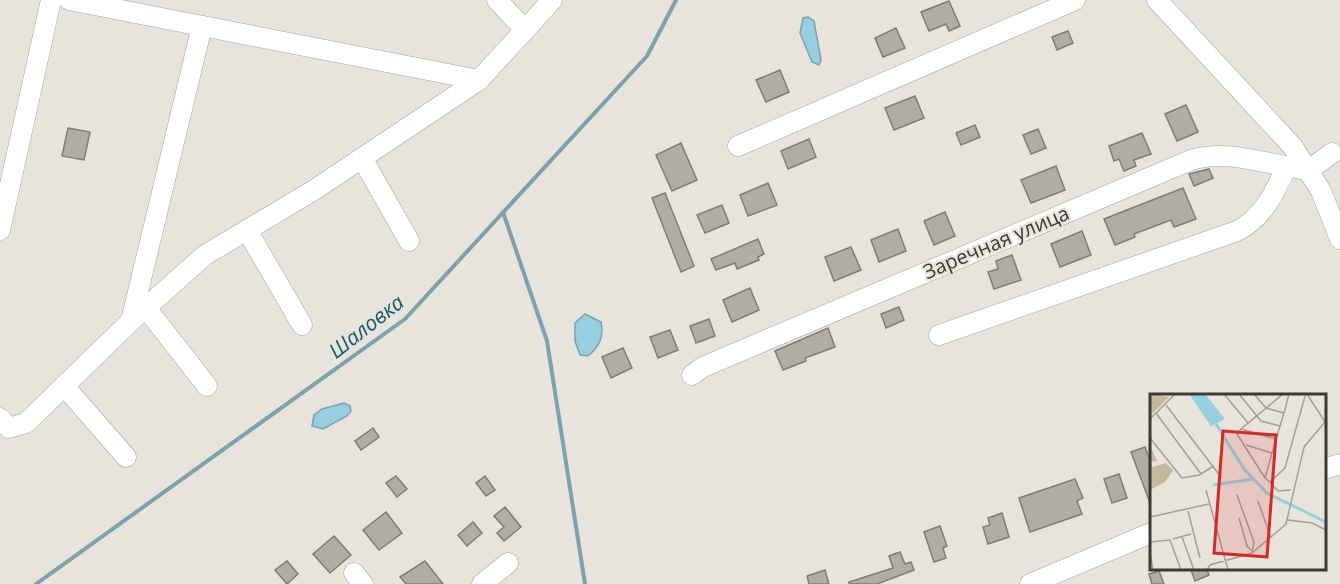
<svg xmlns="http://www.w3.org/2000/svg" width="1340" height="584" font-family="'Open Sans',sans-serif">
  <rect width="100%" height="100%" fill="#e8e4db"/>
  <g fill="#97cfe0" stroke="#7ca2ad" stroke-width="1.5">
    <path d="M808,17L814,21L821,60L819,65L812,62L800,33L803,18Z"/>
    <path d="M585,314L601,322C604,336 600,346 588,356L580,355L575,341V323Z"/>
    <path d="M344,403L350,406L351,411L347,416L323,429L312,426L314,415L322,409Z"/>
  </g>
  <g fill="none" stroke-linecap="round" stroke-linejoin="round">
    <g stroke="#7ca2ad" stroke-width="4">
      <path d="M503,212L547,341L585,584"/>
      <path d="M36,584L405,319L647,56L676,0"/>
    </g>
  </g>
  <g fill="#b1ada4" stroke="#807d74" stroke-width="1.5">
    <path d="M949,1L960,26L949,31L946,24L929,31L921,12Z"/>
    <path d="M896,28L905,48L883,57L875,38Z"/>
    <path d="M1068,31L1073,43L1057,50L1052,37Z"/>
    <path d="M780,70L789,92L766,102L756,80Z"/>
    <path d="M915,96L924,118L894,130L885,108Z"/>
    <path d="M1186,105L1198,132L1177,141L1165,114Z"/>
    <path d="M975,125L980,137L961,145L956,133Z"/>
    <path d="M68,128L90,132L84,160L62,156Z"/>
    <path d="M1038,129L1046,148L1031,154L1023,135Z"/>
    <path d="M1142,133L1151,154L1134,160L1136,166L1124,171L1119,159L1114,161L1109,146Z"/>
    <path d="M809,139L816,157L788,169L781,151Z"/>
    <path d="M681,143L697,180L672,191L656,155Z"/>
    <path d="M1056,166L1065,190L1031,203L1021,180Z"/>
    <path d="M1209,169L1213,178L1194,186L1189,174Z"/>
    <path d="M768,183L777,205L748,216L740,195Z"/>
    <path d="M1183,188L1196,219L1174,227L1171,220L1134,234L1135,237L1115,245L1104,219Z"/>
    <path d="M665,193L694,266L681,272L652,198Z"/>
    <path d="M722,205L729,223L705,233L697,215Z"/>
    <path d="M945,212L955,236L934,245L924,221Z"/>
    <path d="M898,229L906,251L879,262L871,240Z"/>
    <path d="M1082,231L1091,255L1060,267L1051,244Z"/>
    <path d="M758,239L764,254L758,257L759,260L737,269L735,263L716,270L711,259Z"/>
    <path d="M851,247L861,270L834,281L825,257Z"/>
    <path d="M1012,255L1021,280L994,289L988,272L998,269L996,261Z"/>
    <path d="M750,288L759,310L732,322L723,300Z"/>
    <path d="M899,307L904,320L886,328L881,314Z"/>
    <path d="M709,319L715,336L696,343L690,326Z"/>
    <path d="M828,328L835,347L805,358L806,361L783,370L775,351Z"/>
    <path d="M670,330L678,350L658,358L650,337Z"/>
    <path d="M623,348L632,368L611,378L602,357Z"/>
    <path d="M373,428L379,437L361,450L355,441Z"/>
    <path d="M1145,447L1151,463L1150,503L1131,452Z"/>
    <path d="M1119,474L1127,498L1112,503L1104,479Z"/>
    <path d="M396,476L407,489L397,497L386,483Z"/>
    <path d="M485,476L495,490L486,496L476,483Z"/>
    <path d="M1075,479L1083,498L1077,501L1082,514L1030,532L1019,498Z"/>
    <path d="M505,507L521,527L504,541L497,533L504,527L494,516Z"/>
    <path d="M386,512L402,533L379,550L363,530Z"/>
    <path d="M1002,513L1009,537L988,544L983,527L990,525L988,518Z"/>
    <path d="M473,522L482,533L467,546L458,535Z"/>
    <path d="M940,526L947,546L943,548L946,558L934,562L924,532Z"/>
    <path d="M334,536L351,555L330,573L313,554Z"/>
    <path d="M900,552L905,564L911,562L914,570L877,584H849V582L893,568L889,556Z"/>
    <path d="M287,561L298,574L287,584L275,570Z"/>
    <path d="M425,561L443,584H406L400,577Z"/>
    <path d="M1190,567H1206L1209,575L1195,581Z"/>
    <path d="M825,570L829,584H809L807,576Z"/>
    <path d="M1159,571L1164,584H1152L1149,574Z"/>
  </g>
  <g fill="none" stroke-linecap="round" stroke-linejoin="round">
    <defs>
      <g id="minor">
        <path d="M69,0L479,80L525,30L497,0"/>
        <path d="M1157,0L1293,147L1321,191L1340,239"/>
        <path d="M525,30L552,0"/>
        <path d="M738,146L1075,0"/>
        <path d="M362,158L409,241"/>
        <path d="M0,230L51,0"/>
        <path d="M247,230L302,325"/>
        <path d="M146,308L207,386"/>
        <path d="M131,321L202,26"/>
        <path d="M939,335L1237,231C1262,219 1275,192 1286,168"/>
        <path d="M692,375L703,367L1191,160C1228,148 1270,166 1309,170L1332,153"/>
        <path d="M65,387L126,457"/>
        <path d="M0,418L9,428L26,423L131,321L205,255L314,190L479,80"/>
        <path d="M1324,469L1340,464"/>
        <path d="M354,573L363,584"/>
        <path d="M482,584L508,563"/>
        <path d="M1030,584L1151,533"/>
      </g>
    </defs>
    <use href="#minor" stroke="#a9a59c" stroke-width="21"/>
    <use href="#minor" stroke="#fff" stroke-width="20"/>
  </g>
  <g text-anchor="middle" dominant-baseline="central" stroke-width="4.5" stroke-linejoin="round" paint-order="stroke">
    <g font-size="20" fill="#3c3a36" stroke="#e8e4db">
      <text transform="translate(996 242) rotate(-23)">Заречная улица</text>
    </g>
    <g font-size="21" font-style="italic" fill="#125d6f" stroke="#e8e4db">
      <text transform="translate(366 326) rotate(-38)">Шаловка</text>
    </g>
  </g>
  <g transform="translate(1150 394)">
    <rect width="176" height="176" fill="#e8e4db"/>
    <path d="M0,0L19,3L0,22ZM0,51L7,67L1,68L2,73L16,69L23,76L15,88L0,96Z" fill="#c6b999"/>
    <path d="M39,0H55L75,25L61,32Z" fill="#97cfe0"/>
    <path fill="none" stroke="#97cfe0" stroke-width="3" d="M66,30L94,75L117,99L176,128M63,91L103,85"/>
    <path fill="none" stroke="#a3a099" stroke-width="1.5" d="M74,0L98,29M89,0L111,27L130,32M104,0L116,14L134,19L139,0M133,0L91,35L126,45L134,19M16,11L71,83M6,19L51,80M0,25L25,0M91,35L87,40L115,84M0,44L32,84L49,81L64,72M126,45L115,84L120,88L135,74L155,2M96,51L122,59M120,88L128,97L141,96M56,96L78,176M87,101L104,148L102,158M108,107L121,144M38,117L50,164M0,123L59,110M89,124L97,152L102,157M138,126L162,129L176,136M32,143L44,176M23,145L41,140M0,148L20,146L31,176M0,158L3,176M57,176L60,171L102,159L136,130L154,53L175,28L157,0"/>
    <path fill="#d62828" fill-opacity="0.15" stroke="#d62828" stroke-width="3" d="M73,37L126,41L117,163L64,159Z"/>
    <rect width="176" height="176" fill="none" stroke="#3c3a36" stroke-width="3"/>
  </g>
</svg>
